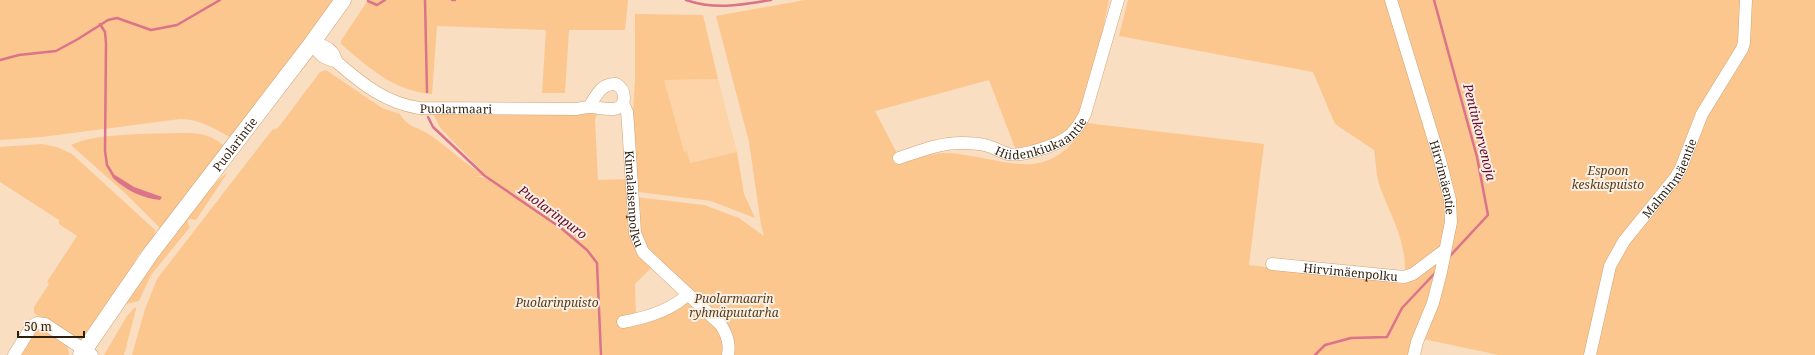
<svg xmlns="http://www.w3.org/2000/svg" width="1815" height="355" font-family="'Noto Serif',serif">
  <rect width="100%" height="100%" fill="#fadec1"/>
  <path fill="#fdd3a8" d="M718,79L737,152L690,163L687,151L684,152L635,80Z"/>
  <g fill="#fcc68f" fill-rule="evenodd">
    <path d="M0,0H336L230,137C213,128 199,119 180,119L42,137L0,140Z"/>
    <path d="M368,0H628L625,30H569L565,93H542L546,30L437,26L432,94C394,91 369,68 341,44V41Z"/>
    <path d="M805,0H1109L1099,48L1083,103L1074,122L1059,136L1034,145L1015,148L989,80L875,111L902,163C916,159 934,152 949,153C1009,158 1047,188 1087,123L1264,144L1249,265L1404,284C1409,244 1393,222 1380,187C1376,176 1376,162 1374,150L1335,124L1313,72L1119,36L1128,0H1815V355H1499L1423,339L1408,355H132L145,309L157,279L272,130L278,128L320,72L326,70L382,108L400,114C408,128 417,126 430,135C449,148 465,164 485,176H475L490,179L441,129L433,114L597,113L595,120L598,180L628,179L635,197L704,205L739,218L764,236L761,225L749,142L716,16ZM661,266L687,287L679,298L636,316L635,284L650,269Z"/>
    <path d="M635,14L703,15L718,79L664,80L684,152L687,151L690,163L737,152L744,194L755,218L711,201L638,192L632,128L635,80Z"/>
    <path d="M179,133C197,133 209,133 223,145L180,209L160,228L126,194L71,145C95,133 151,134 179,133Z"/>
    <path d="M41,144L57,147L72,154L155,230V235L137,257L127,278L86,340H78L34,313V307L49,284L47,282L77,236L59,224V220L0,182V147Z"/>
    <path d="M225,174L226,175L196,220L191,219L188,220V224L190,227L151,275L139,301L126,304L137,284L200,199Z"/>
    <path d="M135,307L136,309L124,355H104L127,316Z"/>
    <path d="M43,328L67,343L69,355H17L37,329Z"/>
  </g>
  <path fill="#db738a" d="M113,175H115L134,187L162,197L160,200C142,198 125,190 112,177Z"/>
  <g fill="none" stroke-linecap="round" stroke-linejoin="round">
    <g stroke="#db738a" stroke-width="2.5">
      <path d="M425,0L427,92"/>
      <path d="M452,0H455"/>
      <path d="M686,0C715,10 741,5 771,0"/>
      <path d="M1434,0L1477,157L1488,215L1449,257"/>
      <path d="M368,1L377,5L385,0"/>
      <path d="M100,24L105,32L106,43L105,151L107,165L113,175"/>
      <path d="M0,60L19,55L56,51L78,39L108,20L117,18L151,30L177,25L220,0"/>
      <path d="M428,117L433,127L485,176L561,228L587,250L597,263L601,355"/>
      <path d="M1315,355L1325,345L1351,338L1387,337L1402,308L1436,272"/>
    </g>
    <defs>
      <g id="minor">
        <path id="s1" d="M1391,0L1440,160L1450,200L1451,222L1441,272L1433,303L1417,342L1414,355"/>
        <path id="s2" d="M312,43C320,44 327,46 332,52C335,55 335,60 338,63C362,84 386,103 419,108L577,109C581,108 586,107 590,107C601,107 624,116 624,97C624,91 621,87 616,84C601,83 596,96 589,107"/>
        <path d="M312,43C318,54 324,59 336,61"/>
        <path id="s3" d="M623,103L627,112L628,124L635,233L643,252L721,325C727,335 730,343 728,355"/>
        <path id="s4" d="M899,158C920,151 939,143 961,143C970,143 980,143 988,146C995,148 1001,152 1008,154C1022,157 1058,145 1069,136C1076,130 1081,122 1085,114L1118,0"/>
        <path id="s5" d="M1272,264L1404,277L1413,274L1445,250"/>
        <path d="M623,322C645,318 671,311 688,294"/>
        <path d="M14,355L32,326L37,323L45,324L92,355"/>
        <path id="s6" d="M1590,355L1610,266L1624,241L1676,177L1681,168L1702,114L1742,49L1744,43L1746,0"/>
      </g>
      <g id="major">
        <path id="s7" d="M81,355L151,253L312,43L343,0"/>
      </g>
    </defs>
    <use href="#minor" stroke="#d0a375" stroke-width="13"/>
    <use href="#major" stroke="#d0a375" stroke-width="17"/>
    <use href="#minor" stroke="#fff" stroke-width="12"/>
    <use href="#major" stroke="#fff" stroke-width="16"/>
  </g>
  <g text-anchor="middle" dominant-baseline="central" stroke-width="4" stroke-linejoin="round" paint-order="stroke">
    <g font-size="12" fill="#2f1e0b" stroke="#f8efe5">
      <text stroke="none"><textPath href="#s2" startOffset="166">Puolarmaari</textPath></text>
      <text stroke="none"><textPath href="#s4" startOffset="150">Hiidenkiukaantie</textPath></text>
      <text stroke="none"><textPath href="#s7" startOffset="261">Puolarintie</textPath></text>
      <text stroke="none"><textPath href="#s1" startOffset="185">Hirvimäentie</textPath></text>
      <text stroke="none"><textPath href="#s6" startOffset="198">Malminmäentie</textPath></text>
      <text stroke="none"><textPath href="#s3" startOffset="97">Kimalaisenpolku</textPath></text>
      <text stroke="none"><textPath href="#s5" startOffset="79">Hirvimäenpolku</textPath></text>
    </g>
    <g font-size="12" font-style="italic" fill="#593b18" stroke="#f8efe5">
      <text x="1608" y="170">Espoon<tspan x="1608" dy="14">keskuspuisto</tspan></text>
      <text x="734" y="298">Puolarmaarin<tspan x="734" dy="14">ryhmäpuutarha</tspan></text>
      <text x="557" y="302">Puolarinpuisto</text>
    </g>
    <g font-size="13" font-style="italic" fill="#69072c" stroke="#f8efe5">
      <text transform="translate(1480 132) rotate(76)">Pentinkorvenoja</text>
      <text transform="translate(553 212) rotate(36)">Puolarinpuro</text>
    </g>
  </g>
  <path d="M18 331v6h66v-6" fill="none" stroke="#2f1e0b" stroke-width="2"/>
  <text x="24" y="331" font-size="12" fill="#2f1e0b" stroke="#f8efe5" stroke-width="3" paint-order="stroke">50 m</text>
</svg>
